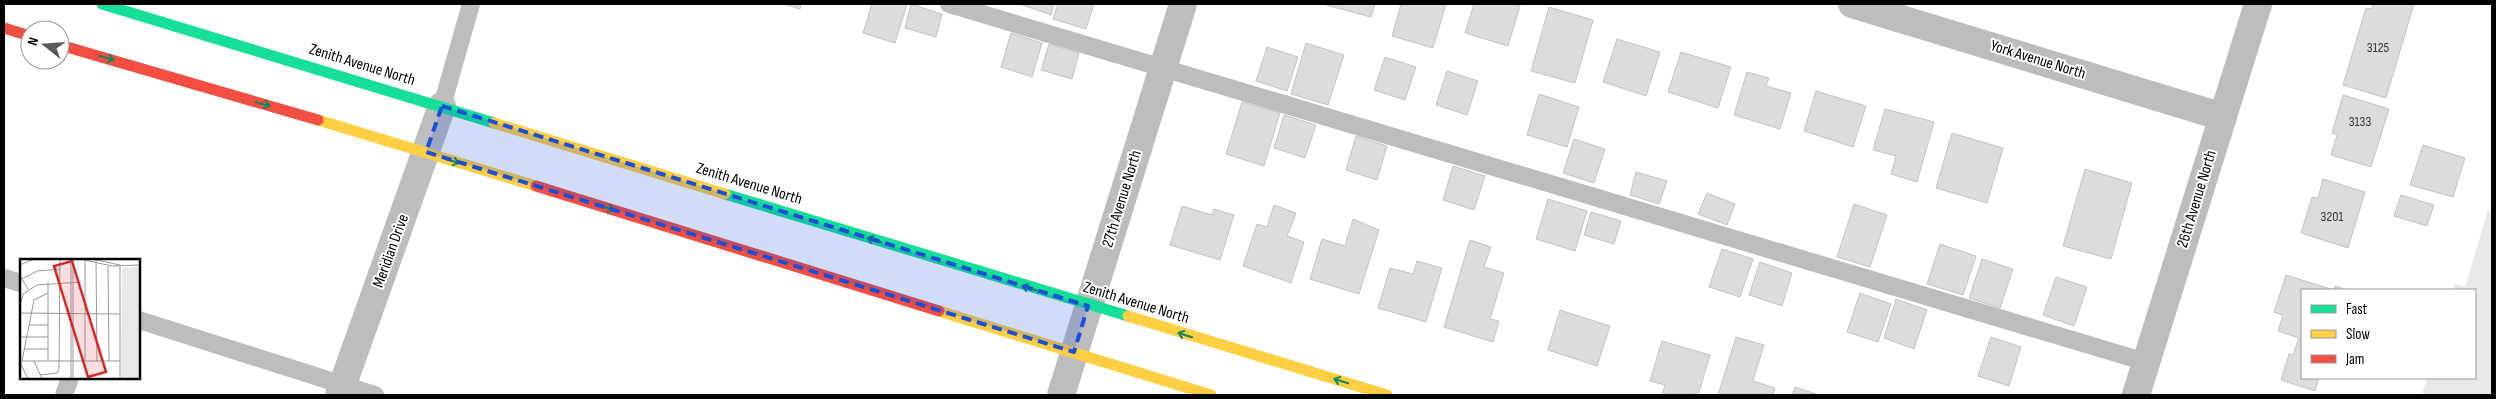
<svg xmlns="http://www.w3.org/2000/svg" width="2496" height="399" font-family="'Sofia Sans Condensed',sans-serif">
  <rect width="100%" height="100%" fill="#fff"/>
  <path fill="#e9e9e9" d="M2488,210L2492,211V395H2422L2427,378H2475V290H2453L2455,284L2465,287Z"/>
  <g fill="#dcdcdc" stroke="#c4c4c4">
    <path d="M784,4H801L800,9Z"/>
    <path d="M872,4H907L895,43L863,33Z"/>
    <path d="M911,4L942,14L936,37L905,28Z"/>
    <path d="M1020,4H1054L1051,15Z"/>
    <path d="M1058,4H1094L1086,29L1053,19Z"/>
    <path d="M1322,4H1375L1371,17Z"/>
    <path d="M1401,4H1446L1433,48L1392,36Z"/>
    <path d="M1474,4H1513L1520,6L1508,46L1465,33Z"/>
    <path d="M2373,4H2414L2386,98L2343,85L2366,8L2372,9Z"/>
    <path d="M1549,7L1593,20L1575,83L1531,71Z"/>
    <path d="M1011,33L1042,43L1032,77L1001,67Z"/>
    <path d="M1617,39L1660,52L1646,96L1603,82Z"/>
    <path d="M1306,43L1344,55L1328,105L1291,94Z"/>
    <path d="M1049,44L1079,53L1072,79L1041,70Z"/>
    <path d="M1267,47L1298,57L1287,91L1256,81Z"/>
    <path d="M1681,52L1731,67L1718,108L1668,92Z"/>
    <path d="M1385,57L1416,67L1405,100L1374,90Z"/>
    <path d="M1447,71L1478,81L1467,115L1436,105Z"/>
    <path d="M1747,72L1769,78L1766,86L1791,93L1780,129L1734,115Z"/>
    <path d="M1816,91L1866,106L1853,147L1804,131Z"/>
    <path d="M1539,94L1579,107L1567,147L1527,135Z"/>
    <path d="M2343,95L2389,109L2371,167L2331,155L2337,135L2332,133Z"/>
    <path d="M1242,102L1280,113L1264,166L1226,154Z"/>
    <path d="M1885,109L1934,122L1917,182L1891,174L1896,156L1873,150Z"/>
    <path d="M1284,115L1316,125L1305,158L1274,148Z"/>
    <path d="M1952,133L2003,148L1987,203L1936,188Z"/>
    <path d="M1356,136L1387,146L1377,180L1346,170Z"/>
    <path d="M1574,139L1605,149L1594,183L1563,173Z"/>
    <path d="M2423,145L2465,158L2453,197L2410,185Z"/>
    <path d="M1453,166L1485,176L1474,210L1443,200Z"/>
    <path d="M2085,169L2132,183L2111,259L2063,246Z"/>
    <path d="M1636,172L1667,181L1659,204L1630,195Z"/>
    <path d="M2323,179L2365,192L2348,248L2301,233L2312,197L2318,198Z"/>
    <path d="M1707,193L1735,204L1727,225L1698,214Z"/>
    <path d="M2401,195L2434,205L2427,226L2394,216Z"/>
    <path d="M1548,199L1587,211L1575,251L1536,239Z"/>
    <path d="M1854,204L1887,215L1870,267L1837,257Z"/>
    <path d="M1274,205L1296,213L1287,236L1304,242L1291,283L1243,266L1257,224L1267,227Z"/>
    <path d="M1182,206L1212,215L1214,209L1234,215L1220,260L1170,245Z"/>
    <path d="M1591,212L1621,221L1614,244L1584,235Z"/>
    <path d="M1353,219L1379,230L1359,294L1310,279L1322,239L1345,246Z"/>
    <path d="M1470,240L1491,247L1484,267L1504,273L1490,319L1499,321L1493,342L1444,327Z"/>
    <path d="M1940,244L1976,256L1963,295L1927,284Z"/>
    <path d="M1722,249L1753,259L1740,297L1709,287Z"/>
    <path d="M1982,259L2013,269L2000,308L1969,298Z"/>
    <path d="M1417,261L1442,268L1426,322L1378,308L1390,268L1413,274Z"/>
    <path d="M1760,262L1792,273L1782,306L1749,295Z"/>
    <path d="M2286,275L2334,290L2335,286L2348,290H2302V378H2319L2315,391L2281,380L2289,354L2293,355L2299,338L2278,331L2283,315L2274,312Z"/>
    <path d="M2056,277L2087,287L2074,326L2043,315Z"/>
    <path d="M1860,293L1891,304L1878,342L1847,332Z"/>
    <path d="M1896,299L1927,310L1914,349L1884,338Z"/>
    <path d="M1560,310L1610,326L1597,366L1548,350Z"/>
    <path d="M1736,337L1764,345L1753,381L1775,388L1773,395H1718Z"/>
    <path d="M1991,337L2021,347L2009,386L1978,376Z"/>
    <path d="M1662,341L1710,355L1698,395L1689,393V395H1662L1665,385L1650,381Z"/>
    <path d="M1795,387L1819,395H1792Z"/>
  </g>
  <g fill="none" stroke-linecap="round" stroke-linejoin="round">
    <g stroke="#bdbdbd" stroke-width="18">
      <path d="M949,4L2146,362"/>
      <path d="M442,106L471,4"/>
      <path d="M4,278L21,283"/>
      <path d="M139,320L375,395"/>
      <path d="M64,395L70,378"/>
    </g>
    <g stroke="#bdbdbd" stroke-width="28">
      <path d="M1852,4L2223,117"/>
      <path d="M339,395L442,106"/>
      <path d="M1061,395L1183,4"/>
      <path d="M2136,395L2258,4"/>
    </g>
    <g stroke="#16e098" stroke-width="11">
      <path d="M102,4L494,123"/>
      <path d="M725,194L1128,316"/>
    </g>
    <g stroke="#ffcf43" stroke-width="11">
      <path d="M318,120L536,186"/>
      <path d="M494,123L725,194"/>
      <path d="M939,311L1211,395"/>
      <path d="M1128,316L1387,395"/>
    </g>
    <g stroke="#f24e42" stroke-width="11">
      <path d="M4,28L30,36"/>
      <path d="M60,45L318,120"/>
      <path d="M536,186L939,311"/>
    </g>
  </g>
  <defs><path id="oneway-shaft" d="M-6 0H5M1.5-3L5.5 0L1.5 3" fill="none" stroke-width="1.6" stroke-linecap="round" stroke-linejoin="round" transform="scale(1.25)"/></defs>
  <g stroke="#0d865b">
    <use href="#oneway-shaft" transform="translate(107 58) rotate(16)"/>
    <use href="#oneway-shaft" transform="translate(263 104) rotate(16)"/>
    <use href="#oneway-shaft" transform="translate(452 161) rotate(17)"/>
    <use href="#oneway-shaft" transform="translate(607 208) rotate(17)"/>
    <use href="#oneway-shaft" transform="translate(874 240) rotate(-163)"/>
    <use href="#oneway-shaft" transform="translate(1029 288) rotate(-163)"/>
    <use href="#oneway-shaft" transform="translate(1185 335) rotate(-163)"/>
    <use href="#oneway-shaft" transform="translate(1341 381) rotate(-163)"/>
  </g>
  <path fill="#1d4ed8" fill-opacity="0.2" stroke="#1d4ed8" stroke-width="4" stroke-dasharray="10 6" stroke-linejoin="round" d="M442,106L1088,306L1074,352L426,152Z"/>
  <g text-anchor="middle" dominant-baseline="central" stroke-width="4" stroke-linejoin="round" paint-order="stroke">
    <g font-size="14" fill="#373737">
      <text x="2378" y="47">3125</text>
      <text x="2360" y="121">3133</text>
      <text x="2332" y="216">3201</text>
    </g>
    <g font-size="16" fill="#000" stroke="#fff">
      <text transform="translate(2038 60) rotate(17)">York Avenue North</text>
      <text transform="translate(362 65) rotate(17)">Zenith Avenue North</text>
      <text transform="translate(749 184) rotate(17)">Zenith Avenue North</text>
      <text transform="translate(1122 199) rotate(-73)">27th Avenue North</text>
      <text transform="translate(2197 199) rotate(-73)">26th Avenue North</text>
      <text transform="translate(391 251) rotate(-70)">Meridian Drive</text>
      <text transform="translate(1136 303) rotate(17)">Zenith Avenue North</text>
    </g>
  </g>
  <g transform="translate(20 259)">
    <rect width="120" height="120" fill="#fff"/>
    <path d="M120,8V120H101L102,9Z" fill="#e9e9e9"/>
    <path fill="none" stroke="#999" stroke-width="1" d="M51,0V120M53,0V120M60,0L92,7L120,6M72,0L100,6M76,0L77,102M65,1V102M0,6L14,0M88,7L89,102M0,17L8,30M0,21L17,12L40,10M0,47L3,35L17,26L61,23M0,54L100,55M9,66H28M0,78H28M4,90H28M0,102H100M2,102L14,41L28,34M14,102L22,120M28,102V23M0,103L8,120M20,116L37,114L39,110L40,0M100,120V6"/>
    <path fill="#d62828" fill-opacity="0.15" stroke="#d62828" stroke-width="2.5" d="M52,2L86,113L68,118L34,7Z"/>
    <rect width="120" height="120" fill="none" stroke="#000" stroke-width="2.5"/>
  </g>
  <rect width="2496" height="399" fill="none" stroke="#000000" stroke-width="10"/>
  <rect x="2301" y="289" width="175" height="90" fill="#ffffff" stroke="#999999"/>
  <rect x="2311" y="305" width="25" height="8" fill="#16e098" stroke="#999999"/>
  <text x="2346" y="314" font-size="15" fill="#000000">Fast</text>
  <rect x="2311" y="330" width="25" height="8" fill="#ffcf43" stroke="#999999"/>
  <text x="2346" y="339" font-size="15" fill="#000000">Slow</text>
  <rect x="2311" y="355" width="25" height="8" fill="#f24e42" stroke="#999999"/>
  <text x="2346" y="364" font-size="15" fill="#000000">Jam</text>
  <g transform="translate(45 45) rotate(287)"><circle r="24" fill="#ffffff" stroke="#999999"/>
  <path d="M0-4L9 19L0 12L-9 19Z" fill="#595959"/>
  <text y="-8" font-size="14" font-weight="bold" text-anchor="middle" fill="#000000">N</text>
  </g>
</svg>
